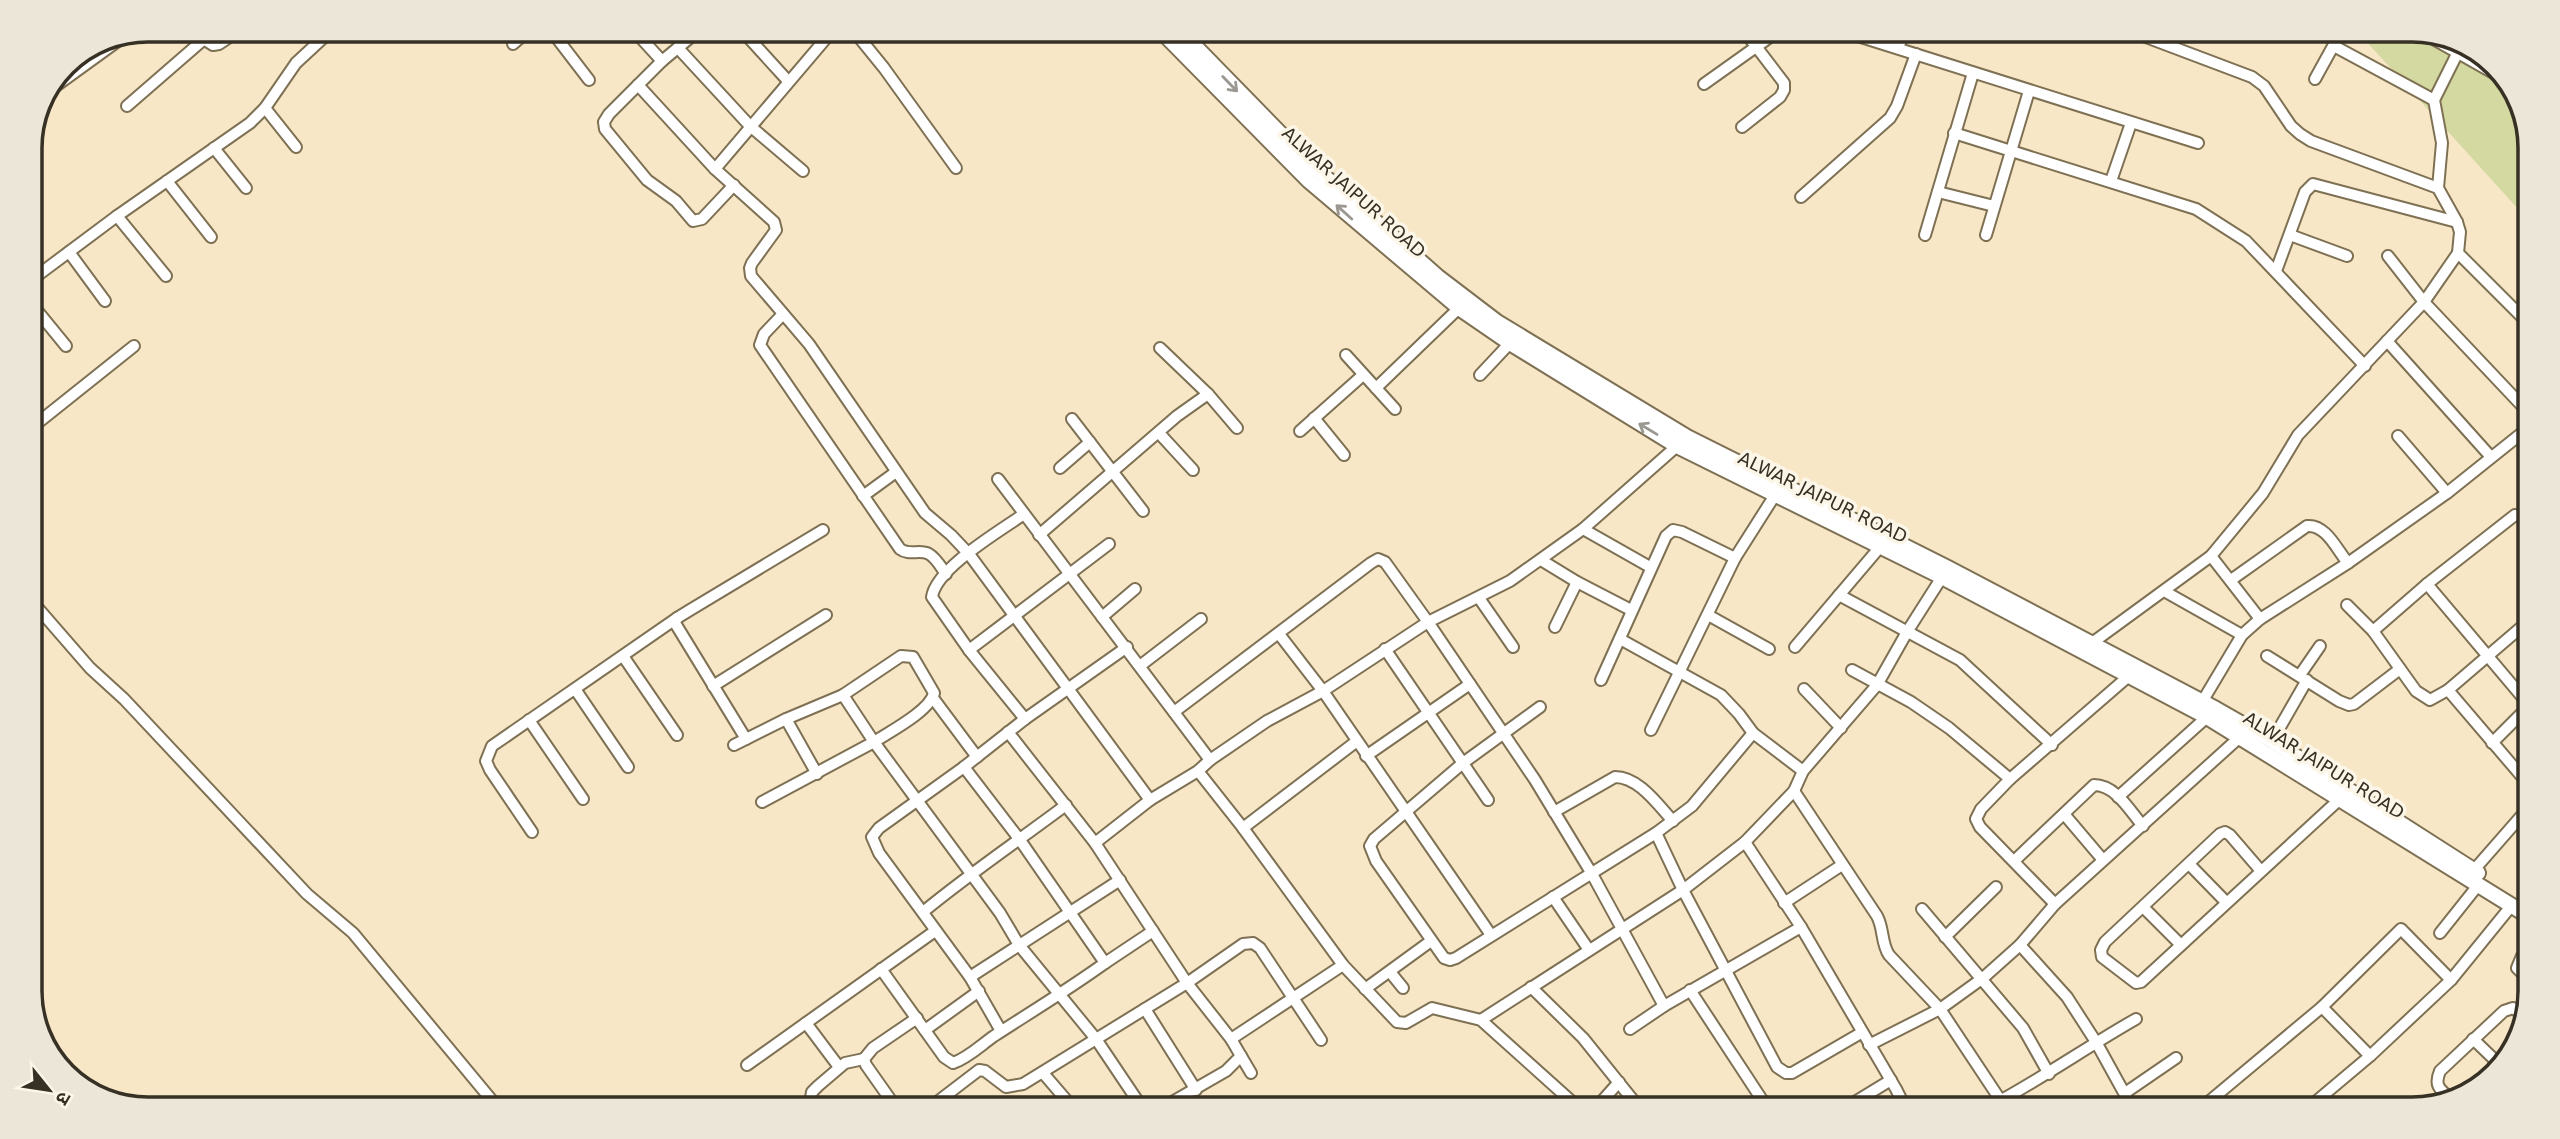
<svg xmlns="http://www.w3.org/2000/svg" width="2560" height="1139" font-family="'DejaVu Sans','Noto Sans Devanagari',sans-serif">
  <rect width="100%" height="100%" fill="#f8e7c7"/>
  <path fill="#d3d9a1" d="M2356,30H2412L2458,39L2510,82L2530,140L2529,221Z"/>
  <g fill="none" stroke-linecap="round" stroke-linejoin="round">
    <defs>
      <g id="street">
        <path d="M2130,31L2252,77L2264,86L2291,126L2300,134L2311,141L2438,188"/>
        <path d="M2419,31L2511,83"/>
        <path d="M1845,32L2198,143"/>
        <path d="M692,36L662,61L609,114L604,122L605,129L647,180L676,201L693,221L702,219L734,185"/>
        <path d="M747,36L788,81"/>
        <path d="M858,36L884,68L956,168"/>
        <path d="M556,37L589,80"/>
        <path d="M640,37L662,61"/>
        <path d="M202,38L213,45L219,44L228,38"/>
        <path d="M513,44L521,37"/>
        <path d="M2334,46L2434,100"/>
        <path d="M678,48L750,126L803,171"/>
        <path d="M1898,48L1904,32"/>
        <path d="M2458,52L2434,100L2442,143L2438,188L2457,222L2460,232L2458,253L2528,323"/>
        <path d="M2315,79L2342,30"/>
        <path d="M1704,84L1777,32"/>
        <path d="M638,85L715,169L774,222L776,230L752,263L750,268L751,276L809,344L925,513L951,535L969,554L1150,800"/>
        <path d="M53,88L122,38"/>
        <path d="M127,106L203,40"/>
        <path d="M265,108L296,147"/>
        <path d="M1742,127L1780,97L1784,90V83L1745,32"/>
        <path d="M1954,133L2196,209L2246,241L2365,366"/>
        <path d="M214,148L246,188"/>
        <path d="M715,169L828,36"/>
        <path d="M167,181L211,237"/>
        <path d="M2111,181L2131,123"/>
        <path d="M1938,192L1994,206"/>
        <path d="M1801,197L1890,118L1897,106L1916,54"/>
        <path d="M117,216L166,276"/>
        <path d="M1925,235L1973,73"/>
        <path d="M1986,235L2029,91"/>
        <path d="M2290,235L2347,256"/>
        <path d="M69,252L105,301"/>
        <path d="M2388,256L2424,302L2527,411"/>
        <path d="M2276,271L2305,192L2313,184L2457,222"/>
        <path d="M30,281L117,216L250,123L265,108L296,63L323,38"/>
        <path d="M30,302L66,346"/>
        <path d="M783,314L764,334L760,345L900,549C909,556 920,549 929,554C936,558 941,567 946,574"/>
        <path d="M2387,341L2491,457"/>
        <path d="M1160,348L1208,394L1237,428"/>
        <path d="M1346,355L1395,409"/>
        <path d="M1480,375L1510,343"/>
        <path d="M1376,388L1459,308"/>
        <path d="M1314,418L1344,455"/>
        <path d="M1072,419L1143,511"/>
        <path d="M30,429L134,346"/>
        <path d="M1300,431L1363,375"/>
        <path d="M1159,433L1193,470"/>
        <path d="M2398,436L2447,493"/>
        <path d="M1060,468L1090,442"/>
        <path d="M998,479L1210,760"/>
        <path d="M863,496L896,472"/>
        <path d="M1024,514C1000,531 936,568 932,597L969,650L1025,719"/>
        <path d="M1583,529L1650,567"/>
        <path d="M1039,535L1177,416L1208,394"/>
        <path d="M2211,556L2260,619"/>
        <path d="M1541,560L1577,582L1631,610"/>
        <path d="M2231,580L2307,526C2326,524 2337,550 2348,563"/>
        <path d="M2427,584L2524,699"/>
        <path d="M2164,591L2242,635"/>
        <path d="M1839,595L1960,660L2052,745"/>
        <path d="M1479,598L1513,647"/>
        <path d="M30,599L90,668L124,699L307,894L353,933L499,1109"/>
        <path d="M2347,605L2373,631L2416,691L2430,700L2448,690L2525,624"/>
        <path d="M1708,615L1769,649"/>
        <path d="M1102,617L1135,589"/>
        <path d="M1555,627L1577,582"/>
        <path d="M2373,631L2427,584L2515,515"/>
        <path d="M1279,634L1323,691L1491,935"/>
        <path d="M1620,639L1721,695L1739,714L1753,733L1803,771"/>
        <path d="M2092,643L2211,556L2263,493L2298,435L2424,302L2458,253"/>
        <path d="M1795,647L1880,547"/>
        <path d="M1385,649L1488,800"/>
        <path d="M969,650L1109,544"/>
        <path d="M623,656L677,735"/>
        <path d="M2267,656L2339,701L2349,705L2354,704L2400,669"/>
        <path d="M1141,665L1201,619"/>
        <path d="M1852,670L1911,702L1949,728L2010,779"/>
        <path d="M2300,675L2320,646"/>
        <path d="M1601,680L1666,536L1673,530L1682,532L1735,558"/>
        <path d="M713,686L826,615"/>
        <path d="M575,689L628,767"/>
        <path d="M1804,689L1841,728"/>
        <path d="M2448,690L2524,779"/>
        <path d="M843,695L901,656L913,657L934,693C930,711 889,732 874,742L1000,913L1019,945L1096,1039L1143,1109"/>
        <path d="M933,698L977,757"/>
        <path d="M2202,702L2242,635L2260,619L2348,563L2447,493L2527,429"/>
        <path d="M1540,707L1463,763L1374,839L1370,846L1376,861L1444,958L1450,960L1456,958L1656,833L1692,806L1753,733"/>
        <path d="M1174,712L1371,563L1378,559L1385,562L1428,622L1535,780L1592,874L1664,1006"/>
        <path d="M786,719L817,774"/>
        <path d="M529,720L583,799"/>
        <path d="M1651,730L1735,558L1775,495"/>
        <path d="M1008,732L1095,843L1187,983L1231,1039L1251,1073"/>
        <path d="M746,739L675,623L677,618L690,610L823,530"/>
        <path d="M2272,741L2307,680"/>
        <path d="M2492,743L2524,711"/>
        <path d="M734,745L786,719L843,695L874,742L762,802"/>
        <path d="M1366,756L1470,684"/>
        <path d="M1198,771L1243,828L1343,965L1397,1022L1406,1023L1432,1008L1481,1020L1580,1109"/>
        <path d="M1794,791L1877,916C1884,929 1881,943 1889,955L1940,1009L2001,1101"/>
        <path d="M2118,797L2207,717"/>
        <path d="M1554,812L1615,777C1639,777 1658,805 1673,821"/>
        <path d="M2064,814L2103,860"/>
        <path d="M1243,828L1357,741"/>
        <path d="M532,832L490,770L486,761L492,746L677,618"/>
        <path d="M1656,833L1683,890L1777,1067L1786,1073H1792L1861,1033"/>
        <path d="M1745,842L1801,927L1896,1089L1906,1109"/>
        <path d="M1095,843L1150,800L1198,771L1210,760L1267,721L1323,691L1428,622L1510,581L1583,529L1677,446"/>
        <path d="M2014,861L2094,785C2116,785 2130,811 2143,826"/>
        <path d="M2189,864L2226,902"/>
        <path d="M2474,870L2523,814"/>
        <path d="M2261,871L2230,835L2225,832L2220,834L2105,942L2101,950L2102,957L2136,983L2141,982L2341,798"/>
        <path d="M1553,897L1589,950"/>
        <path d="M1784,903L1842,865"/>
        <path d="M2055,904L1980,827L1976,819L1981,809L2010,779L2130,675"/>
        <path d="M2143,907L2181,945"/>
        <path d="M1922,909L2023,1028L2049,1074"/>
        <path d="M923,912C969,874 1018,841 1066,805"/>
        <path d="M2440,933L2479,884"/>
        <path d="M1945,937L1996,887"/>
        <path d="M2020,945L2067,997L2096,1042L2133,1109"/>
        <path d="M1105,963L1153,931"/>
        <path d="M881,969L944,1057L953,1063C968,1058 981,1045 994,1036C1031,1012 1069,989 1105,963L1020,840L964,767"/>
        <path d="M1390,972L1403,988"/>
        <path d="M2522,973L2517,968L2522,956"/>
        <path d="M970,977L1120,880"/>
        <path d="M1531,987L1583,1038L1640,1109"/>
        <path d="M1365,989L1431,941"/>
        <path d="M1690,990L1768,1109"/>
        <path d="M2322,1007L2370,1056"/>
        <path d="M1145,1009L1196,1090"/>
        <path d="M1481,1020L1683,890L1745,842L1794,791L1803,771L1877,685L1907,632L1942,577"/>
        <path d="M806,1023L839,1067"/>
        <path d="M1630,1029L1664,1006L1801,927"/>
        <path d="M925,1030L979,991"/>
        <path d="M1001,1031L970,977L879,853L872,837L879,828L964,767L1025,719L1127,647"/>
        <path d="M1231,1039L1343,965"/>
        <path d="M2473,1039L2499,1064"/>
        <path d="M1869,1045L1940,1009L1983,978L2020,945L2055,904L2241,736"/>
        <path d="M747,1065L935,931"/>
        <path d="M1043,1073L1074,1109"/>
        <path d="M2125,1093L2176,1058"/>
        <path d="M2450,1098C2439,1089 2434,1085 2440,1071L2504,1011L2513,1008L2521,1014"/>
        <path d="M1845,1108L1891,1080"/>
        <path d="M818,1109L811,1098L812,1092L818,1086L845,1063L864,1059"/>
        <path d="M897,1109L866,1065L864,1059L873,1048L917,1018"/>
        <path d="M928,1109L979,1070L985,1071L1006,1087L1023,1084L1187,983L1243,944L1253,943L1260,948L1321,1040"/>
        <path d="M1160,1109L1226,1071L1241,1056"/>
        <path d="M1595,1109L1619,1082"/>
        <path d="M1985,1109C2037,1082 2085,1048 2136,1019"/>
        <path d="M2200,1109L2322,1007L2401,929L2451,980"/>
        <path d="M2307,1109L2370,1056L2451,980L2512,905"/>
      </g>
      <g id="secondary">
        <path d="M1183,34L1308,162L1438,277L1497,322L1687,437L1948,568L2216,709L2272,741L2478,873"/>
        <path d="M1165,35L1309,181L1459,308L1510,343L1677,446L1942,577L2207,717L2522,912"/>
      </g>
    </defs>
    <use href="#street" stroke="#7e7053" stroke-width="14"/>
    <use href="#secondary" stroke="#7e7053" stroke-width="18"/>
    <use href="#street" stroke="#fff" stroke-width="10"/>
    <use href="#secondary" stroke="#fff" stroke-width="14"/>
  </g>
  <defs><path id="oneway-shaft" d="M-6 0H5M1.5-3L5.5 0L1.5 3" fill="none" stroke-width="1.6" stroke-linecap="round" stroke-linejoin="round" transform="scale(1.75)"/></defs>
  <g stroke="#9b9892">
    <use href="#oneway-shaft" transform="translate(1230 84) rotate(46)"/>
    <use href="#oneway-shaft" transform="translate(1344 212) rotate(-138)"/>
    <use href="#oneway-shaft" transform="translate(1648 429) rotate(-149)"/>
  </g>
  <g text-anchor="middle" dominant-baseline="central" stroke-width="7" stroke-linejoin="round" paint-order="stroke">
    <g font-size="18" fill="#373024" stroke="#fcf6e9">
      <text transform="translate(1354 192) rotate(42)">ALWAR JAIPUR ROAD</text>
      <text transform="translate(1823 497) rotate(26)">ALWAR JAIPUR ROAD</text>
      <text transform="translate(2324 765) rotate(32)">ALWAR JAIPUR ROAD</text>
    </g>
  </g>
  <path d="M0 0H2560V1139H0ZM148 42H2412A106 106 0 0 1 2518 148V991A106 106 0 0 1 2412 1097H148A106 106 0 0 1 42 991V148A106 106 0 0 1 148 42Z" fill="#ece6d9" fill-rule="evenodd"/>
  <path fill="none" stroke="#373024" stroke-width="3.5" d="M148 42H2412A106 106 0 0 1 2518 148V991A106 106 0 0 1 2412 1097H148A106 106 0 0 1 42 991V148A106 106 0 0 1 148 42Z"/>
  <g transform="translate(49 1090) rotate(120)" stroke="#fcf6e9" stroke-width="5" paint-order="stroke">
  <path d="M0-5L12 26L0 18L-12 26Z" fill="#373024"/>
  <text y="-10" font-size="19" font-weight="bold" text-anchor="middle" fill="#373024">उ</text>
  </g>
</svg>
